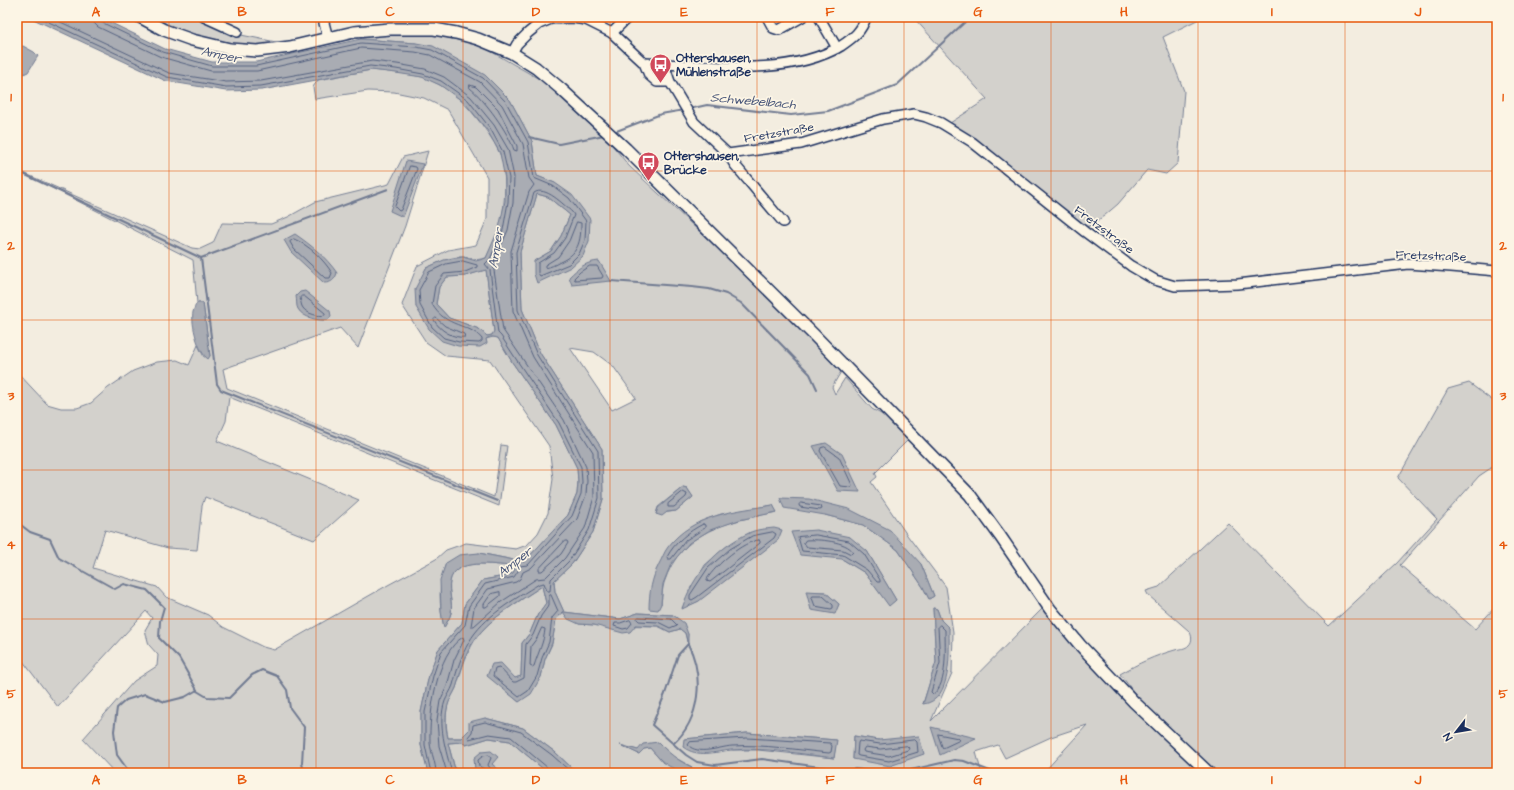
<svg xmlns="http://www.w3.org/2000/svg" width="1514" height="790" font-family="'Architects Daughter',sans-serif">
  <rect width="100%" height="100%" fill="#f3ede0"/>
  <filter id="ink" filterUnits="userSpaceOnUse"><feTurbulence type="fractalNoise" baseFrequency=".025" numOctaves="2"/><feDisplacementMap in="SourceGraphic" scale="8" xChannelSelector="R" yChannelSelector="G"/><feConvolveMatrix kernelMatrix="1 2 1 2 8 2 1 2 1" color-interpolation-filters="sRGB"/></filter>
  <g filter="url(#ink)">
    <g fill="#d3d1cc" stroke="#778095" fill-rule="evenodd">
      <path d="M148,17H196L236,34L281,43C273,45 265,47 257,48C223,49 178,33 148,17Z"/>
      <path d="M913,17H1203L1163,37L1184,91L1178,163L1166,174L1147,170L1118,204L1104,216L1086,228L950,123L987,99Z"/>
      <path d="M360,34H429L478,44L560,91L609,141L629,166L744,273L842,370L832,387L835,394L845,378L872,409L890,419L909,439L875,473L877,477L871,482L907,535L946,587L953,632L952,673L931,721L1042,609L1048,612L1142,703L1120,674C1139,663 1154,656 1175,650C1179,649 1186,649 1189,645C1193,641 1192,635 1189,631L1148,595L1146,591L1159,587L1228,523L1329,626L1397,563L1437,519L1398,478L1448,389L1469,383L1497,404V464L1479,476L1400,565L1475,629L1497,605V773H1043L1087,725L1051,737L1005,758L998,745L976,752L981,771L985,773H577L555,752L523,728L485,718L461,738H448C446,726 445,716 448,704C450,698 454,693 456,688C461,673 464,659 472,645C485,620 519,602 542,586L546,603L538,614L530,633L522,643L521,676L515,678L505,690L519,702L541,677L545,659L552,644L556,619L564,612L555,592L554,581L572,564L593,532L603,499L602,449L540,353L522,309L520,252L537,194L548,197L570,215L561,236L551,251L534,261L589,241L555,183L537,176L532,141L510,100L416,43L361,39ZM570,348L594,352L613,366L636,398L612,410ZM683,487L687,488L693,497L676,511L656,514L658,507ZM773,505L776,512C728,522 681,530 664,583C662,590 662,597 661,604L656,570L699,522L721,514ZM849,509L921,564L934,596L929,599L923,587L898,550L863,525L825,515ZM751,532L699,601L682,608L705,565L727,546ZM867,551L896,600L889,605L865,573L842,559ZM806,592H825L839,604L834,614ZM933,608L937,609L941,620L949,628L923,704L936,662ZM564,612L620,619L638,613L673,615L688,634L687,642L685,633L680,629L670,632L658,626L594,625L579,624ZM747,733L836,740L834,758L758,750H733L685,739ZM854,736L879,740L853,759ZM658,742L672,756L692,767L663,763L650,748L644,749L639,754L622,746L638,750Z"/>
      <path d="M371,70C388,72 406,73 422,77C443,84 462,99 475,116C484,127 493,139 499,152C508,172 505,206 500,227C497,238 491,248 486,258C473,261 476,259 464,257C451,256 438,263 426,268L416,307L486,339L493,337L498,338L512,362L556,425L577,468L578,482L577,494L568,515L524,562L479,553L446,563C438,586 439,604 444,627C447,623 450,617 451,613C453,603 448,591 450,581C454,557 494,565 511,566L515,569L513,573L505,576L483,580L465,604L462,623L438,650L429,675L421,712V745L428,773H115L83,739L134,681L157,666L158,655L149,645L145,630L152,618L146,611L58,707L22,660L17,658V372L47,404L61,408H77L91,403L108,388L133,371L157,362L177,360L189,365L198,345L204,357L210,356L203,303H197L193,260L17,170L192,248L200,249L213,243L222,223L271,224L288,217L315,202L389,184L403,157L428,151L405,226L358,348L340,328L223,369L227,388L494,497L501,445L507,446L499,506L229,397L226,421L217,441L359,500L314,540L205,497L202,506L197,550L168,548L105,530L93,568L157,587L166,597L208,615L223,627L263,647L274,650L388,585L436,559L446,550L466,543L516,549L527,545L538,533L548,513L553,479L549,446L490,360L446,356L426,342L402,305L417,266L448,250L476,245L487,219V177L448,110L424,98L394,92L368,91L315,99L313,87L318,80Z"/>
      <path d="M486,269L494,332L492,335L487,336L479,329L449,318L436,304L439,287L447,277L466,276Z"/>
      <path d="M489,738L510,741L548,773H456L448,743L462,742L466,745Z"/>
    </g>
    <g fill="#a9acb3" stroke="#707a91" fill-rule="evenodd">
      <path d="M29,17H99L165,49L212,62H256L361,39L416,43L433,46L485,75L510,100L532,141L537,176L555,183L572,195L590,219L589,241L583,256L571,267L537,283L534,274V261L551,251L561,236L570,215L548,197L537,194L520,252L522,309L540,353L602,449L603,499L593,532L572,564L554,581L555,592L564,612L620,619L638,613L673,615L684,623L688,634V644L685,633L680,629L670,632L658,626L636,625L630,632L623,633L594,625L579,624L568,619L563,612L556,619L552,643L545,659L541,677L531,694L519,702L487,676L492,664L501,663L515,678L521,676L522,643L530,633L538,614L546,603L542,586C518,602 489,618 473,642C464,656 461,672 456,688C454,693 451,697 449,702C445,713 445,726 448,738H461L469,730V722L485,718L523,728L555,752L577,773H548L510,741L489,738L466,745L462,742L448,743L456,773H428L421,745V712L429,675L438,650L462,623L465,604L483,580L505,576L513,573L515,569L511,566C494,565 454,557 450,582C448,592 453,603 451,613C450,618 446,623 444,628L441,612L440,580L446,563L459,555L479,553L524,562L568,515L577,494L578,482L577,468L556,425L512,362L498,338C494,337 490,336 486,339L487,343L480,347L458,346L442,341L429,329L416,307L415,289L426,268L444,260L463,257L476,261L486,258L499,228L505,201V179L500,153L487,130L465,103L440,85L422,77L396,73L371,70L262,90L226,91L166,81ZM486,270L494,331L492,335L487,336L479,329L449,318L436,304L439,287L447,277L465,276Z"/>
      <path d="M23,46L34,52L38,56L28,72L17,77V48Z"/>
      <path d="M406,161L423,164L403,217L390,211Z"/>
      <path d="M295,234C311,245 326,257 337,273C335,280 331,283 324,283L291,252L284,240Z"/>
      <path d="M599,261L611,281L572,285L569,277C578,268 586,262 599,261Z"/>
      <path d="M305,291L330,311L331,316L328,320C319,321 303,318 298,309C296,306 297,300 296,296L300,292Z"/>
      <path d="M197,303H203L210,356L208,359C198,352 191,324 193,312C194,309 195,306 197,303Z"/>
      <path d="M826,443L842,454L860,492L838,491L813,446Z"/>
      <path d="M683,487L687,488L693,497L676,511L667,512L662,516L656,514L658,508Z"/>
      <path d="M780,498L809,499L849,509L890,530L921,564L934,596L929,599L923,587L898,550L863,525L825,515L784,508Z"/>
      <path d="M773,505L777,512L739,520L710,530L689,543L671,564L663,584L661,604L658,610L649,609C649,593 652,578 659,564C662,559 664,552 668,547C693,514 735,511 773,505Z"/>
      <path d="M774,528L782,530L778,540L699,601L682,609C692,575 718,547 749,533C756,529 766,529 774,528Z"/>
      <path d="M816,530L850,537L867,551L896,600L889,606L865,573L842,559L800,555L791,532Z"/>
      <path d="M806,591L825,592L839,604L835,614L811,610Z"/>
      <path d="M933,608L937,609L941,620L949,628C949,650 953,701 923,704L936,662Z"/>
      <path d="M931,727L976,738L940,755Z"/>
      <path d="M747,733L837,740L834,758C800,754 765,747 731,750C714,752 698,758 683,747L684,739Z"/>
      <path d="M854,736L879,740L919,736L924,754L890,766L853,759Z"/>
      <path d="M658,742C669,753 678,761 692,767L690,772C668,769 664,764 650,748L644,749L639,754L620,745L638,750L643,744Z"/>
      <path d="M491,751L498,757L492,764L499,770C491,776 483,772 475,770L474,758L481,752Z"/>
    </g>
    <g fill="none" stroke-linecap="round" stroke-linejoin="round">
      <g stroke="#546180" stroke-width="1">
        <path d="M38,17L167,77L226,87L261,86L370,66L396,69L423,74L441,81L468,100L490,128L503,152L509,178L508,202L503,230L490,259L485,264L490,270L498,333L501,336L516,359L559,423L581,467L582,482L581,494L572,516L528,565L519,566L518,571L514,577L485,584L469,606L465,625L441,652L433,676L425,712V745L431,773"/>
        <path d="M50,17L169,73L226,82L261,81L372,61L397,64L425,69L444,77L471,97L494,125L508,149L514,177L513,203L508,230L493,264L503,330L564,420L586,467L587,481L586,495L577,519L531,568L523,572L520,579L516,582L488,589L474,608L471,626H474L501,602L536,579L545,578L565,558L585,528L594,497L593,452L533,357L513,311L511,251L529,192L534,185L529,178L523,144L502,105L480,82L430,55L415,52L361,48L257,71H211L161,57L98,27L94,23L93,17"/>
        <path d="M98,17L101,22L163,52L212,66H256L361,43L416,47L432,50L483,78L506,102L528,142L534,178L553,186L569,198L586,221L585,240L579,254L569,264L540,276L538,273V263L554,253L565,238L574,215L572,212C564,205 545,185 534,193L516,252L518,310L537,355L598,451L599,498L589,530L569,561L551,579L550,591H547L544,583L539,584C515,599 483,617 469,642C461,656 457,670 453,685C451,691 447,696 445,701C437,724 446,751 452,773"/>
        <path d="M470,85L476,87L498,109L517,146V151L514,150C508,132 485,100 470,88Z"/>
        <path d="M410,166L416,167L417,169L401,210L399,211L395,207Z"/>
        <path d="M577,222L581,223C581,242 578,254 560,262C555,265 550,267 545,268V265L558,257L569,241Z"/>
        <path d="M294,239C309,245 324,260 332,273L330,278H325L294,249L290,242Z"/>
        <path d="M463,261L477,265V267L465,272L444,274L435,286L432,304C445,328 470,323 482,339V341L479,343L459,342L444,338L432,327L420,305L419,290L429,272L446,264Z"/>
        <path d="M590,266H597L603,276L602,278L575,280L574,278L580,272Z"/>
        <path d="M302,296H304L325,313V315C319,317 307,314 303,308C301,306 301,301 300,298Z"/>
        <path d="M436,318L445,326L464,334L465,337C454,339 439,330 434,320Z"/>
        <path d="M825,447L839,457L852,485L851,487L840,486L820,451L821,448Z"/>
        <path d="M683,492L687,494L686,497L674,507H668V504Z"/>
        <path d="M801,503L821,506L822,509L820,510L800,507L799,505Z"/>
        <path d="M703,524L705,525V528L686,540L671,559H668L667,557C674,543 689,531 703,524Z"/>
        <path d="M773,532L776,534L774,538L697,597L692,600L690,599V595L708,568L730,549L752,536Z"/>
        <path d="M816,535L849,541L864,554L880,580V582H877L867,570L843,555L802,551L798,537Z"/>
        <path d="M759,540L760,541V543L710,582L707,581V579C716,565 743,541 759,540Z"/>
        <path d="M806,540C818,539 847,541 853,552L851,554L843,550L807,547L804,543Z"/>
        <path d="M565,541H567L568,543L561,554L542,571H539V569Z"/>
        <path d="M500,592V596L486,607H484V604L491,594Z"/>
        <path d="M551,595L558,611L552,618L549,642L542,658L537,676L528,691L519,697L493,676L495,668L499,667L513,682H516L524,678L526,644L533,635L541,616L549,605V596Z"/>
        <path d="M813,596H823L833,605V608L831,609L815,606L812,598Z"/>
        <path d="M639,617L671,619L677,625L670,628L658,622L639,621L637,619Z"/>
        <path d="M630,620L632,623L628,628L623,629L614,626L615,623H620Z"/>
        <path d="M940,625L945,630C945,646 948,686 933,694L931,692L940,663L938,627Z"/>
        <path d="M542,628L545,629C544,642 538,653 534,666L532,667L530,666L531,646L537,638Z"/>
        <path d="M938,734L958,738L960,740L943,748Z"/>
        <path d="M747,738L830,743L832,746L831,752L829,753C797,750 764,744 732,746C719,747 698,756 688,745L690,742Z"/>
        <path d="M915,740L917,742L918,752L889,761L859,756L857,755L858,743L859,741L880,744Z"/>
        <path d="M907,746L909,748L908,750L889,756L864,752L863,750L865,747L880,749Z"/>
        <path d="M436,773C436,763 431,753 430,743C429,714 436,653 463,637L464,640L454,660L447,686L440,701L437,720L439,746L447,773"/>
        <path d="M485,773L484,769L479,766L478,760L483,756L489,755L491,758L488,765L493,773"/>
        <path d="M550,773L548,768L511,737L489,734L469,739L468,737L472,732L473,725L485,722L521,732L552,755L572,773"/>
      </g>
      <g stroke="#707a91" stroke-width="2">
        <path d="M689,109L707,105L791,115L828,111L897,85L966,21L973,17"/>
        <path d="M614,132L661,114L684,110"/>
        <path d="M529,137L559,144L604,135"/>
        <path d="M17,171L201,258L217,384L221,390L497,501"/>
        <path d="M201,258L388,189"/>
        <path d="M611,281L692,287L709,289L726,294L741,303L810,374L817,389"/>
        <path d="M17,499L19,503L17,514"/>
        <path d="M17,522L30,532L50,539L59,558L115,589L124,584L147,590L164,607L160,621L159,638L179,658L197,690"/>
        <path d="M197,691L207,697L229,698L252,675L262,670L277,676L287,690L290,708L304,727L302,763L304,773"/>
        <path d="M673,744C701,719 704,675 688,644L678,655L665,694L652,725L686,755L697,762L715,765L762,759L849,771L855,769L883,773"/>
        <path d="M130,773L117,755L114,731L117,708L126,700L145,694L165,702L185,697L197,690"/>
        <path d="M898,773L954,760L964,761L995,773"/>
      </g>
      <defs>
        <g id="minor">
          <path d="M204,17L237,32"/>
          <path d="M324,17V23L328,38"/>
          <path d="M767,17L773,28L779,30L802,17"/>
          <path d="M819,17L837,48"/>
          <path d="M612,33L628,17"/>
          <path d="M512,53L517,44L528,33L539,24L551,19L573,18L586,20L612,33L644,63L649,75L657,82H670"/>
          <path d="M644,63C705,65 787,78 841,46C853,38 862,31 866,17"/>
          <path d="M664,64L670,82L694,122L728,154L735,165L783,222"/>
          <path d="M728,154L801,144L883,119L914,114L926,117L941,123L972,142L1085,232L1131,266L1155,280L1175,286L1238,284L1408,264L1451,267L1497,271"/>
        </g>
        <path id="major" d="M140,17L164,30L192,40L230,49L257,51L290,47L354,32L390,29H434L456,33L478,39L512,53L536,68L561,89L626,149L814,335L970,495L1000,536L1050,609L1080,645L1134,702L1209,773"/>
      </defs>
      <use href="#minor" stroke="#1b2f5e" stroke-width="12"/>
      <use href="#major" stroke="#1b2f5e" stroke-width="14"/>
      <use href="#minor" stroke="#fcf5e5" stroke-width="9"/>
      <use href="#major" stroke="#fcf5e5" stroke-width="11"/>
    </g>
  </g>
  <path fill="none" stroke="#e8590c" stroke-width="1" stroke-opacity="0.55" d="M169,17V773M316,17V773M463,17V773M610,17V773M757,17V773M904,17V773M1051,17V773M1198,17V773M1345,17V773M17,171H1497M17,320H1497M17,470H1497M17,619H1497"/>
  <defs>
    <symbol id="bus-pin" viewBox="-11 -11 22 30"><path d="M0 17L-7.5 6A9.5 9.5 0 1 1 7.5 6Z" fill="#d1495b" stroke="#fcf5e5"/><path d="M-5-6H5V4H4V6H2V4H-2V6H-4V4H-5ZM-3.5-4V0h7V-4ZM-3.5 1.2v1.5H-2V1.2ZM2 1.2v1.5H3.5V1.2Z" fill="#fff"/></symbol>
  </defs>
  <g fill-rule="evenodd">
    <use href="#bus-pin" x="648" y="52" width="25" height="34"/>
    <use href="#bus-pin" x="636" y="150" width="25" height="34"/>
  </g>
  <g text-anchor="middle" dominant-baseline="central" stroke-width="3.5" stroke-linejoin="round" paint-order="stroke">
    <g font-size="12" font-weight="bold" fill="#1b2f5e" stroke="#fcf5e5" text-anchor="start">
      <text x="676" y="58">Ottershausen,<tspan x="676" dy="14">Mühlenstraße</tspan></text>
      <text x="664" y="156">Ottershausen,<tspan x="664" dy="14">Brücke</tspan></text>
    </g>
    <g font-size="12" fill="#1b2f5e" stroke="#fcf5e5">
      <text transform="translate(779 133) rotate(-10)">Fretzstraße</text>
      <text transform="translate(1104 230) rotate(37)">Fretzstraße</text>
      <text transform="translate(1431 256) rotate(2)">Fretzstraße</text>
    </g>
    <g font-size="13" font-style="italic" fill="#465478" stroke="#fcf5e5">
      <text transform="translate(221 55) rotate(12)">Amper</text>
      <text transform="translate(753 101) rotate(5)">Schwebelbach</text>
      <text transform="translate(496 248) rotate(-81)">Amper</text>
      <text transform="translate(515 562) rotate(-38)">Amper</text>
    </g>
  </g>
  <rect width="1514" height="790" fill="none" stroke="#fcf5e5" stroke-width="44"/>
  <g transform="translate(1456 732) rotate(239)" stroke="#fcf5e5" stroke-width="3" paint-order="stroke">
  <path d="M0-3L7 15L0 10L-7 15Z" fill="#1b2f5e"/>
  <text y="-6" font-size="11" font-weight="bold" text-anchor="middle" fill="#1b2f5e">N</text>
  </g>
  <rect x="22" y="22" width="1470" height="746" fill="none" stroke="#e8590c" stroke-width="1.5"/>
  <g font-size="13" text-anchor="middle" font-weight="bold" fill="#e8590c">
    <text x="96" y="16">A</text>
    <text x="242" y="16">B</text>
    <text x="390" y="16">C</text>
    <text x="536" y="16">D</text>
    <text x="684" y="16">E</text>
    <text x="830" y="16">F</text>
    <text x="978" y="16">G</text>
    <text x="1124" y="16">H</text>
    <text x="1272" y="16">I</text>
    <text x="1418" y="16">J</text>
    <text x="11" y="101">1</text>
    <text x="1503" y="101">1</text>
    <text x="11" y="250">2</text>
    <text x="1503" y="250">2</text>
    <text x="11" y="400">3</text>
    <text x="1503" y="400">3</text>
    <text x="11" y="549">4</text>
    <text x="1503" y="549">4</text>
    <text x="11" y="698">5</text>
    <text x="1503" y="698">5</text>
    <text x="96" y="784">A</text>
    <text x="242" y="784">B</text>
    <text x="390" y="784">C</text>
    <text x="536" y="784">D</text>
    <text x="684" y="784">E</text>
    <text x="830" y="784">F</text>
    <text x="978" y="784">G</text>
    <text x="1124" y="784">H</text>
    <text x="1272" y="784">I</text>
    <text x="1418" y="784">J</text>
  </g>
</svg>
